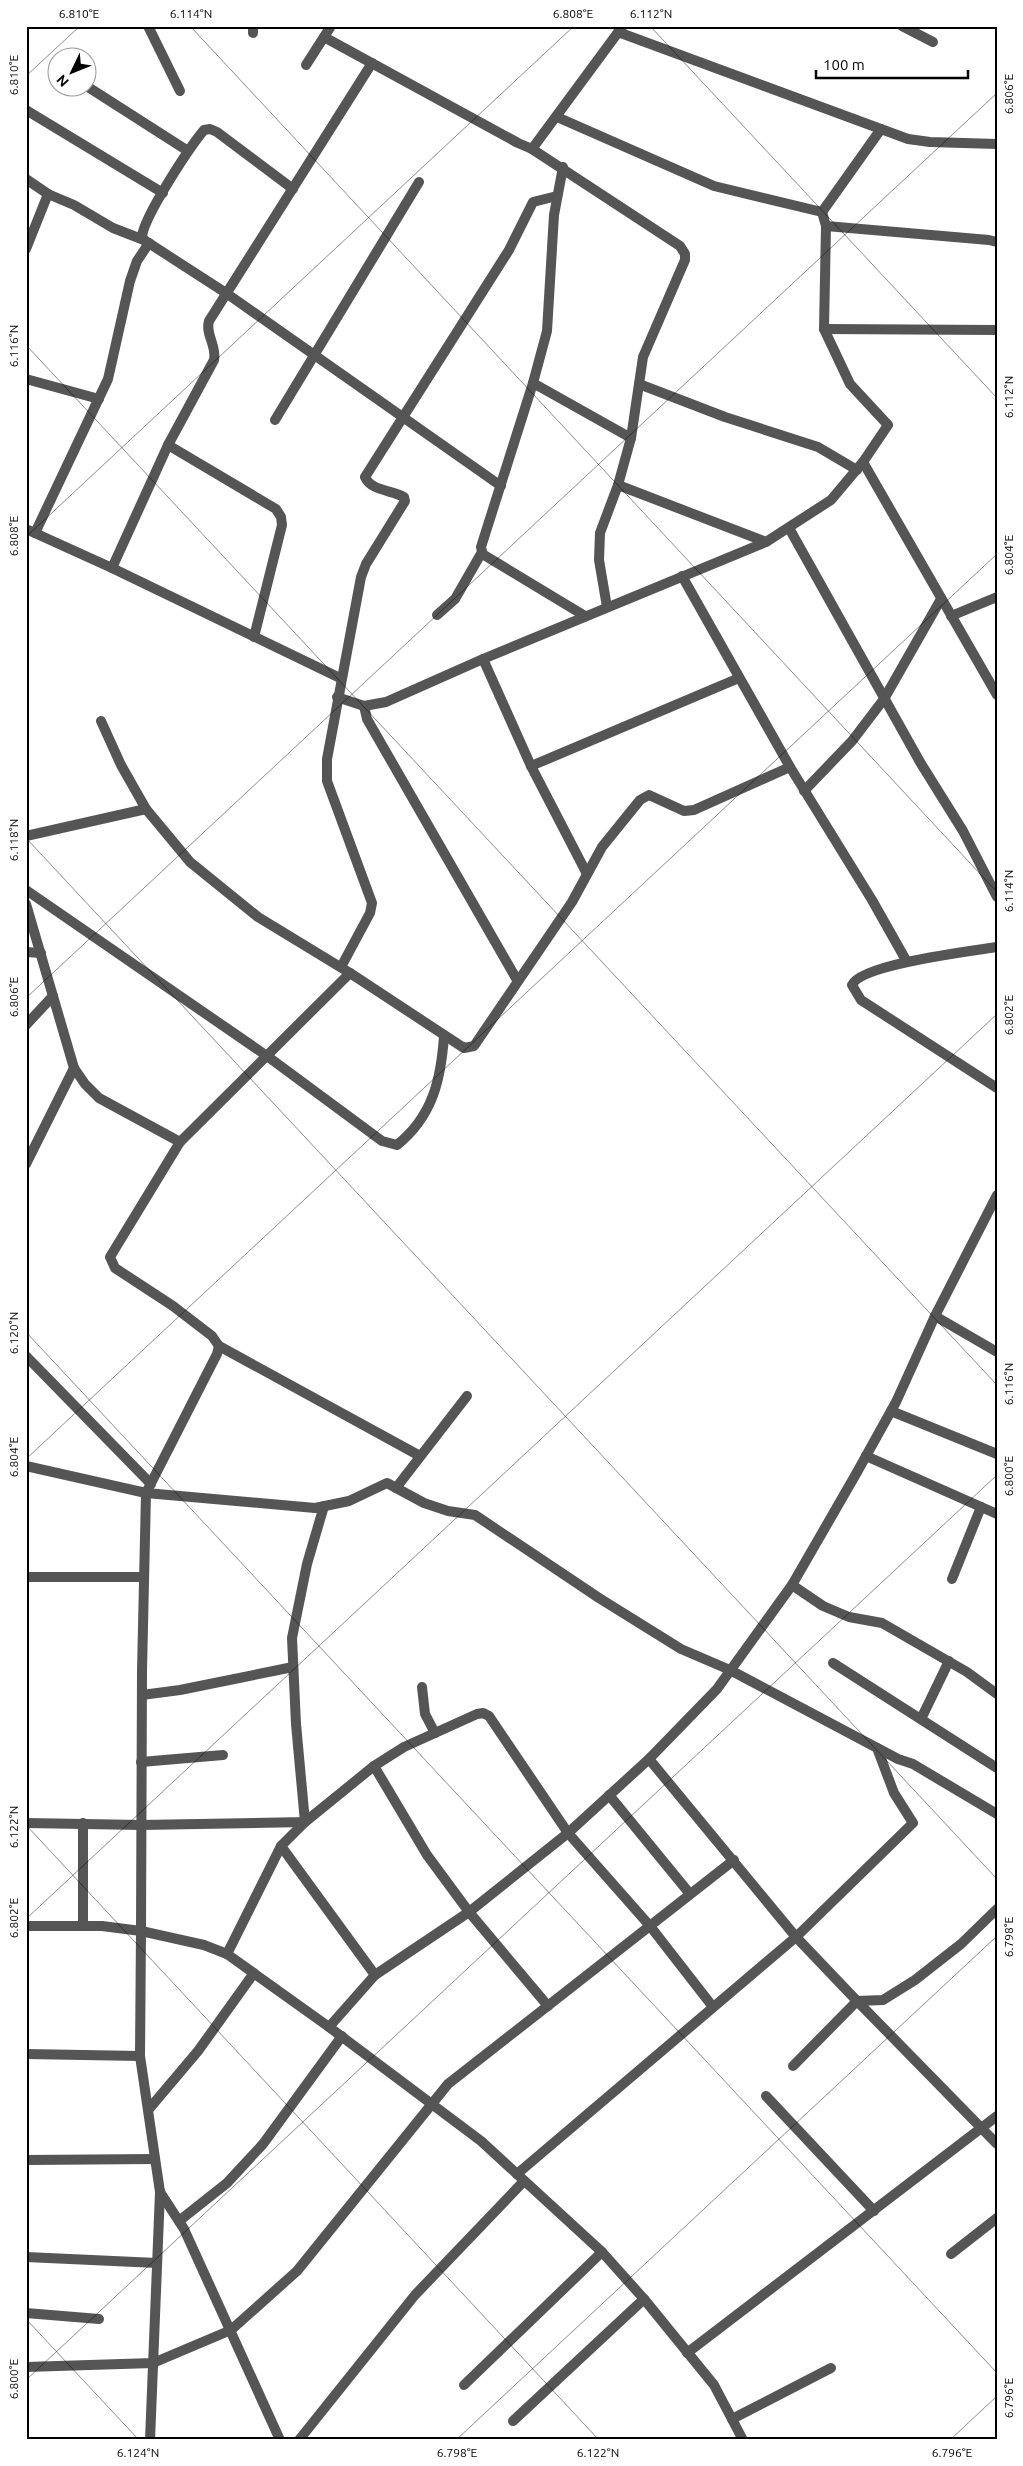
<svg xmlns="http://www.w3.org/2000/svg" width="1023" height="2466" font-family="Ubuntu,sans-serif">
  <rect width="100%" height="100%" fill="#fff"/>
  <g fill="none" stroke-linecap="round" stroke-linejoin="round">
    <g stroke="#555" stroke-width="10">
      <path d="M148,26L180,91"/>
      <path d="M253,26V33"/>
      <path d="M902,26L933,42"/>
      <path d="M618,32L908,139L930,142L997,144"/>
      <path d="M324,37L518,143L532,149L680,246L685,254V260L643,357L631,438L618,485L600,533L599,560L607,607"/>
      <path d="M306,65L331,26"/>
      <path d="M88,87L188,151"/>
      <path d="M26,110L163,193"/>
      <path d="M557,117L714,186L822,212"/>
      <path d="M532,149L622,27"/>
      <path d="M26,179L48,194L74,205L113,228L144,240"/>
      <path d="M293,189L217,132L210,129L204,130C189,148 145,215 142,236L144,240L226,293L501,486"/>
      <path d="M822,212L881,129"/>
      <path d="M826,226L989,240L997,242"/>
      <path d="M26,249L48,194"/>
      <path d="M824,329L997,330"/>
      <path d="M26,379L99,399"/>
      <path d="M533,383L631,438"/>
      <path d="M639,384L725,417L818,447L857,470"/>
      <path d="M275,420L419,182"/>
      <path d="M168,445L276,509L281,517L282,525L254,637"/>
      <path d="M863,462L997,695"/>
      <path d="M618,485L766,542"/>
      <path d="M789,528L920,762L963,831L997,897"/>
      <path d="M26,529L112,568L340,678"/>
      <path d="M35,533L108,379L130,281L137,261L149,243"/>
      <path d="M482,552L484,555L585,616"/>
      <path d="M112,568L168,445L214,360C217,346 205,334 209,321L372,63"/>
      <path d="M682,576L790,767L872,900L907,962"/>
      <path d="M437,615L455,599L482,552L481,547L533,383L547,331L554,215L563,167"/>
      <path d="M951,616L997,597"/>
      <path d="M483,659L531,766L587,874"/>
      <path d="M337,697L364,706L386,702L483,659L766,542L831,500L863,462L888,425L850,384L824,329L826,226L822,212"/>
      <path d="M364,706L367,719L517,980"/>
      <path d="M101,721L121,765L146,809L190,862L258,917L350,973L464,1048L474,1046L572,902L602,847L640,800L649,795L684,811L694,810L790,767"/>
      <path d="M531,766L739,678"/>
      <path d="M804,791L852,741L884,699L941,599"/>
      <path d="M26,836L146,809"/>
      <path d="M26,890L267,1056L382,1141L397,1145C433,1116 441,1079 444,1036"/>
      <path d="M26,904L74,1068L85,1084L99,1098L180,1142"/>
      <path d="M997,947C972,951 861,964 852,985L861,1000L997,1088"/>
      <path d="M26,952L41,953"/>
      <path d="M341,967L370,913L372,903L327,781V759L361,577L366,564L405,501L404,497C392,490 371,491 365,477L509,250L533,202L557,196"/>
      <path d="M350,973L180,1142L110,1257L115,1268L173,1306L212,1336L219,1346L420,1456"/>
      <path d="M26,1025L53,996"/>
      <path d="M26,1164L74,1068"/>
      <path d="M935,1316L997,1352"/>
      <path d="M219,1346L217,1354L146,1493L315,1508L349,1501L387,1483L424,1503L448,1511L475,1515L599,1598L681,1649L730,1670L898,1759L913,1764L997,1814"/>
      <path d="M26,1356L151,1484"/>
      <path d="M891,1411L997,1454"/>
      <path d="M866,1456L997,1514"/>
      <path d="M26,1466L146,1493L142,1671L141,1931L102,1926H26"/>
      <path d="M396,1488L467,1396"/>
      <path d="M26,1577H144"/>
      <path d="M952,1579L981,1507"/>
      <path d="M792,1585L823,1606L849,1617L882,1623L967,1672L997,1694"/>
      <path d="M833,1663L997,1768"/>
      <path d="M422,1687L425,1714L435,1733"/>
      <path d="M142,1695L180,1690L293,1667"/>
      <path d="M921,1719L949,1661"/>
      <path d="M649,1759L796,1937L857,2001L883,2000L915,1980L961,1944L997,1909"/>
      <path d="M141,1762L223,1755"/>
      <path d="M374,1766L404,1747L477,1714L483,1713L489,1716L568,1833L650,1926L713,2007"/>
      <path d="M609,1795L690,1894"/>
      <path d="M26,1823L141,1825L305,1822L296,1724L292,1638L307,1564L324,1506"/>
      <path d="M83,1823V1926"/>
      <path d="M281,1846L375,1975"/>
      <path d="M227,1954L281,1846L305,1822L374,1766L427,1855L469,1912L548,2006"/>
      <path d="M329,2027L481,2141L602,2252L644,2299L714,2385L743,2440"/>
      <path d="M26,2054L140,2056L141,1931L204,1945L227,1954L329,2027L375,1975L469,1912L568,1833L649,1759L717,1689L792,1585L856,1474L896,1402L935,1316L997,1195"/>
      <path d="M140,2056L160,2192L184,2229L280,2440"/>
      <path d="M793,2066L857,2001L997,2144"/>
      <path d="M766,2096L874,2211"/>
      <path d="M149,2109L198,2051L254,1973"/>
      <path d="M26,2160L155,2159"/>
      <path d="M517,2174L796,1937L913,1823L894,1793L877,1748"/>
      <path d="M179,2221L227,2183L263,2144L342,2036"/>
      <path d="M951,2254L997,2218"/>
      <path d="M26,2257L157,2263"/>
      <path d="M26,2313L99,2319"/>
      <path d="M687,2353L997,2116"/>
      <path d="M26,2367L153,2363L231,2330L297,2271L448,2084L734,1860"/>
      <path d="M464,2385L602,2252"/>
      <path d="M732,2419L831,2368"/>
      <path d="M513,2421L644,2299"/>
      <path d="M150,2440L160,2192"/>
      <path d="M299,2440L415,2295L524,2181"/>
    </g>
  </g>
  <path fill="none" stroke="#000" stroke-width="1" stroke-opacity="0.45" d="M190,26L997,892M650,26L997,398M26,76L80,26M26,345L997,1385M26,537L574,26M26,838L997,1879M26,998L997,93M26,1332L997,2373M26,1459L997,554M26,1825L599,2440M26,1919L997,1014M26,2319L139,2440M26,2380L997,1475M456,2440L997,1936M950,2440L997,2396"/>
  <rect width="1023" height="2466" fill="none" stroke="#ffffff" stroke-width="55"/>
  <g transform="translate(72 72) rotate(227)"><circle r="24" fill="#ffffff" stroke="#999999"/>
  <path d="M0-4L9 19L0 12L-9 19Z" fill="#000000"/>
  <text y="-8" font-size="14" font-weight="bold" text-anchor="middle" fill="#000000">N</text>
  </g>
  <path d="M816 70v8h152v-8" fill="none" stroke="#000000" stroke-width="2.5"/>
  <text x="823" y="70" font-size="15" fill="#000000" stroke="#ffffff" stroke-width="4" paint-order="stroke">100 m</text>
  <rect x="28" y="28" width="968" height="2410" fill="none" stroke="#000" stroke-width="2"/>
  <g font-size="12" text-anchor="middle" fill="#000">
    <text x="79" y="18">6.810°E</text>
    <text x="191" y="18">6.114°N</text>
    <text x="573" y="18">6.808°E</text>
    <text x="651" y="18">6.112°N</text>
    <text transform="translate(14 75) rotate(-90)" y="4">6.810°E</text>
    <text transform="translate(1009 94) rotate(-90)" y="4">6.806°E</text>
    <text transform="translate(14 346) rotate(-90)" y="4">6.116°N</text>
    <text transform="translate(1009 397) rotate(-90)" y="4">6.112°N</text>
    <text transform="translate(14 536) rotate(-90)" y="4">6.808°E</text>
    <text transform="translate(1009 555) rotate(-90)" y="4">6.804°E</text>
    <text transform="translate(14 840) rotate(-90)" y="4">6.118°N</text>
    <text transform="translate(1009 891) rotate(-90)" y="4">6.114°N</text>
    <text transform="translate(14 997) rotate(-90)" y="4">6.806°E</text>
    <text transform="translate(1009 1015) rotate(-90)" y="4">6.802°E</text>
    <text transform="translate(14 1333) rotate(-90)" y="4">6.120°N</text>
    <text transform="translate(1009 1384) rotate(-90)" y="4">6.116°N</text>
    <text transform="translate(14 1457) rotate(-90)" y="4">6.804°E</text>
    <text transform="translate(1009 1476) rotate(-90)" y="4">6.800°E</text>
    <text transform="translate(14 1827) rotate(-90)" y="4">6.122°N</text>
    <text transform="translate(14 1918) rotate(-90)" y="4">6.802°E</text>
    <text transform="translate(1009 1937) rotate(-90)" y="4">6.798°E</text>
    <text transform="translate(14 2379) rotate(-90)" y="4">6.800°E</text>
    <text transform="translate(1009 2398) rotate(-90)" y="4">6.796°E</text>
    <text x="138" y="2457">6.124°N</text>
    <text x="457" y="2457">6.798°E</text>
    <text x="598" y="2457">6.122°N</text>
    <text x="952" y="2457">6.796°E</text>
  </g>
</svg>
